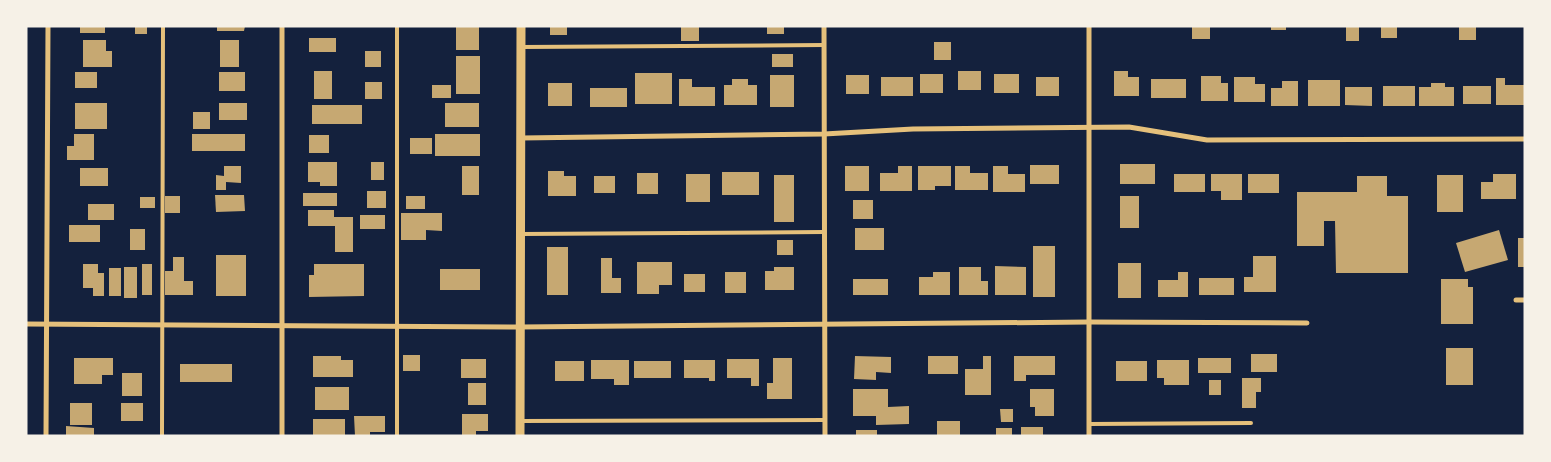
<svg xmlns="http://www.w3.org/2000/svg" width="1551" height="462" font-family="Barlow,sans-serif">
  <rect width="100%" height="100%" fill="#14213d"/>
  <g fill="#c6a872">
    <rect x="80" y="26" width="25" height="7"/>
    <rect x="135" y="26" width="12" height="8"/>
    <path d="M217,26H245L244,31H217Z"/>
    <rect x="456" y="26" width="23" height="24"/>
    <rect x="550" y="26" width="17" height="9"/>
    <rect x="681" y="26" width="18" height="15"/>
    <rect x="767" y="26" width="17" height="8"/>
    <rect x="1192" y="26" width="18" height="13"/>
    <rect x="1271" y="26" width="15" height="4"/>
    <rect x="1346" y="26" width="13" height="15"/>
    <rect x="1381" y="26" width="16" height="12"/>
    <rect x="1459" y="26" width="17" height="14"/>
    <rect x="309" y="38" width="27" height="14"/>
    <path d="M83,40H106V51H112V67H83Z"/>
    <rect x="220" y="40" width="19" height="27"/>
    <rect x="934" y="42" width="17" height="18"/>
    <rect x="365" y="51" width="16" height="16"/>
    <rect x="772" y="54" width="21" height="13"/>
    <rect x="456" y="56" width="24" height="38"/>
    <rect x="314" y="71" width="18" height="28"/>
    <rect x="958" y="71" width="23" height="19"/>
    <path d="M1114,71H1128V77H1139V96H1114Z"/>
    <rect x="75" y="72" width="22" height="16"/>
    <rect x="219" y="72" width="26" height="19"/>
    <rect x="635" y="73" width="37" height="31"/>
    <rect x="920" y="74" width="23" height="19"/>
    <rect x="994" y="74" width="25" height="19"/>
    <rect x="770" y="75" width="24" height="32"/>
    <rect x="846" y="75" width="23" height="19"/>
    <path d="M1201,76H1221V83H1228V101H1201Z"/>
    <rect x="881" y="77" width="32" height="19"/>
    <rect x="1036" y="77" width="23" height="19"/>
    <path d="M1234,77H1255V84H1265V102H1234Z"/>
    <path d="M1496,78H1505V85H1525V105H1496Z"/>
    <path d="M679,79H692V87H715V106H679Z"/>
    <path d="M732,79H748V85H757V105H724V85H732Z"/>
    <rect x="1151" y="79" width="35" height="19"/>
    <rect x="1308" y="80" width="32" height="26"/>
    <path d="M1282,81H1298V106H1271V88H1282Z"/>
    <rect x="365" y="82" width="17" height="17"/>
    <rect x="548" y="83" width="24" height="23"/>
    <path d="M1431,83H1445V87H1454V106H1419V87H1431Z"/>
    <rect x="432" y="85" width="19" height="13"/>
    <rect x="1383" y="86" width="32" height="20"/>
    <rect x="1463" y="86" width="28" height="18"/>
    <path d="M1345,87H1372V106L1345,105Z"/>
    <rect x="590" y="88" width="37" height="19"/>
    <rect x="75" y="103" width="32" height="26"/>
    <rect x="219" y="103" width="28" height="17"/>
    <rect x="445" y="103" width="34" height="24"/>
    <rect x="312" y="105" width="50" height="19"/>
    <rect x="193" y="112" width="17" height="17"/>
    <path d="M74,134H94V160H67V146H74Z"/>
    <rect x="192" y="134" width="53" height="17"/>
    <rect x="435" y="134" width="45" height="22"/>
    <rect x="309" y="135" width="20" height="18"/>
    <rect x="410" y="138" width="22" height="16"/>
    <path d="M308,162H337V186H320V182H308Z"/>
    <rect x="371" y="162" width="13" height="18"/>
    <rect x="1120" y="164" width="35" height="20"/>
    <rect x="1030" y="165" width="29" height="19"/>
    <path d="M224,166H241V183L226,182V190H216V175L224,176Z"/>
    <rect x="462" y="166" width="17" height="29"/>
    <rect x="845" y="166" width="24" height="25"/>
    <path d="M898,166H912V191H880V173H898Z"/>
    <path d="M918,166H951V186H935V190H918Z"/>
    <path d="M955,166H970V173H988V190H955Z"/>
    <path d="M993,166H1008V174H1025V192H993Z"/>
    <rect x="80" y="168" width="28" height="18"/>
    <path d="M548,171H564V176H576V196H548Z"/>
    <rect x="722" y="172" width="37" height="23"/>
    <rect x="637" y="173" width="21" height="21"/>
    <rect x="686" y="174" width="24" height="28"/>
    <rect x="1174" y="174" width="31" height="18"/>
    <path d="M1211,174H1242V200H1221V191H1211Z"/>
    <rect x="1248" y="174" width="31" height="19"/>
    <path d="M1493,174H1516V199H1481V182H1493Z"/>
    <rect x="774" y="175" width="20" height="47"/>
    <rect x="1437" y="175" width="26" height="37"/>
    <rect x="594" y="176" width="21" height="17"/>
    <path d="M1357,176H1387V196H1408V273H1336L1335,221H1324V246H1297V192H1357Z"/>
    <rect x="367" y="191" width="19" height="17"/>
    <rect x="303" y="193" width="34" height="13"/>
    <path d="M215,195H244L245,211L216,212Z"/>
    <rect x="165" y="196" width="15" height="17"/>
    <rect x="406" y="196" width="19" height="13"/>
    <rect x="1120" y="196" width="19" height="32"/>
    <rect x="140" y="197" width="15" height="11"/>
    <rect x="853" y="200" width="20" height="19"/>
    <rect x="88" y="204" width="26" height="16"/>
    <path d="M308,210H334V217H353V252H335V226H308Z"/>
    <path d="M401,213H442V231L426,230V240H401Z"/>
    <rect x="360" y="215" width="25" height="14"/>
    <rect x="69" y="225" width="31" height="17"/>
    <rect x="855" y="228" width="29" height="22"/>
    <rect x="130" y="229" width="15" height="21"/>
    <path d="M1499,230L1508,260L1465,272L1456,243Z"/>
    <rect x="1518" y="238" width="7" height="29"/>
    <rect x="777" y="240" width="16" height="15"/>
    <rect x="1033" y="246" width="22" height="51"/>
    <rect x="547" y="247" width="21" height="48"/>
    <rect x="216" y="255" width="30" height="41"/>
    <path d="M1253,256H1276V292H1244V277H1253Z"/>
    <path d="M173,257H184V281H193V295H165V271H173Z"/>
    <path d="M601,258H612V278H621V293H601Z"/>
    <path d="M637,262H672V285H659V294H637Z"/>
    <rect x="1118" y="263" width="23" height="35"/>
    <path d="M83,264H98V273H104V296H93V288H83Z"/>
    <rect x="142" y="264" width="10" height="31"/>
    <path d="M314,264H364V296L309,297V275H314Z"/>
    <path d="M995,266L1026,267V295H995Z"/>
    <rect x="124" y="267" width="13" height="31"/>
    <path d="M774,267H794V290H765V271H774Z"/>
    <path d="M959,267H981V281H988V295H959Z"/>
    <rect x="109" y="268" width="12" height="28"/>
    <rect x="440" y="269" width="40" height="21"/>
    <rect x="725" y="272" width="21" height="21"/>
    <path d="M933,272H950V295H919V277H933Z"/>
    <path d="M1178,272H1188V297H1158V280H1178Z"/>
    <rect x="684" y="274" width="21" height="18"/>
    <rect x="1199" y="278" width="35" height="17"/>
    <rect x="853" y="279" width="35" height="16"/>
    <path d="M1441,279H1468V287H1473V324H1441Z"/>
    <rect x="1446" y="348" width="27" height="37"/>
    <rect x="1251" y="354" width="26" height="18"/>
    <rect x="403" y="355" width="17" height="16"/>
    <path d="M313,356H341V360H353V377H313Z"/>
    <path d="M855,356L891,357V373L876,372V380L854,379Z"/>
    <rect x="928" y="356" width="30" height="18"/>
    <path d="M983,356H991V395H965V369H983Z"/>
    <path d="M1014,356H1055V375H1026V381H1014Z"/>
    <path d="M74,358H113V375H102V384H74Z"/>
    <path d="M773,358H792V399H767V383H773Z"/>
    <rect x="1198" y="358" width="33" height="15"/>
    <rect x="461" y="359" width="25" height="19"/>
    <path d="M727,359H759V386H751V378H727Z"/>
    <path d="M591,360H629V385H614V379H591Z"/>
    <path d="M684,360H715V381H709V378H684Z"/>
    <path d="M1157,360H1189V385H1164V378H1157Z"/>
    <rect x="555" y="361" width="29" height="20"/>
    <rect x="634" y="361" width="37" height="17"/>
    <rect x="1116" y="361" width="31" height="20"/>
    <rect x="180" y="364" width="52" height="18"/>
    <rect x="122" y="373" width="20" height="23"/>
    <path d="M1242,378H1261V392H1256V408H1242Z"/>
    <rect x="1209" y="380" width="12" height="15"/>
    <rect x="468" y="383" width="18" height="22"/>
    <rect x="315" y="387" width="34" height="23"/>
    <path d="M853,389H888V407L909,406V424L876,425V416H853Z"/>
    <path d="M1030,389H1054V416H1035V407H1030Z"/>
    <rect x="70" y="403" width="22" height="22"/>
    <rect x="121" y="403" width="22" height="18"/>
    <path d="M1000,409H1013V422H1001Z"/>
    <path d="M462,414H488V431H476V436H462Z"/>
    <path d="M354,416H385V432H370V436H355Z"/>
    <rect x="313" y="419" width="32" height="17"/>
    <rect x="937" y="421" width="23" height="15"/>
    <path d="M66,426L94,428V436H66Z"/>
    <rect x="1021" y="427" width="22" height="9"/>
    <rect x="996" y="428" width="16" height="8"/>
    <rect x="856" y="430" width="21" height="6"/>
  </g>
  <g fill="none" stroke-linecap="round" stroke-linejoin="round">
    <g stroke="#e5c07b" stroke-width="4">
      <path d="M521,47L824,45"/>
      <path d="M521,234L824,232"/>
      <path d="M520,421L825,420"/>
      <path d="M1089,424L1251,423"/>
      <path d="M162,436L163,26"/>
      <path d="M397,436V26"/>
    </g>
    <g stroke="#e5c07b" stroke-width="5">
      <path d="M282,26V436"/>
      <path d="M824,26L825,436"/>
      <path d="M1089,26V436"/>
      <path d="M521,138L824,134L913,129L1129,127L1207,140L1525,139"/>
      <path d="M1516,300H1525"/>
      <path d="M26,324L520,327L1089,322L1307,323"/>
      <path d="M46,436L48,26"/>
    </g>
    <path stroke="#e5c07b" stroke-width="9" d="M520,436L521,26"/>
  </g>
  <rect width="1551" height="462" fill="none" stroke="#f6f1e7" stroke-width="55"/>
</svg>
